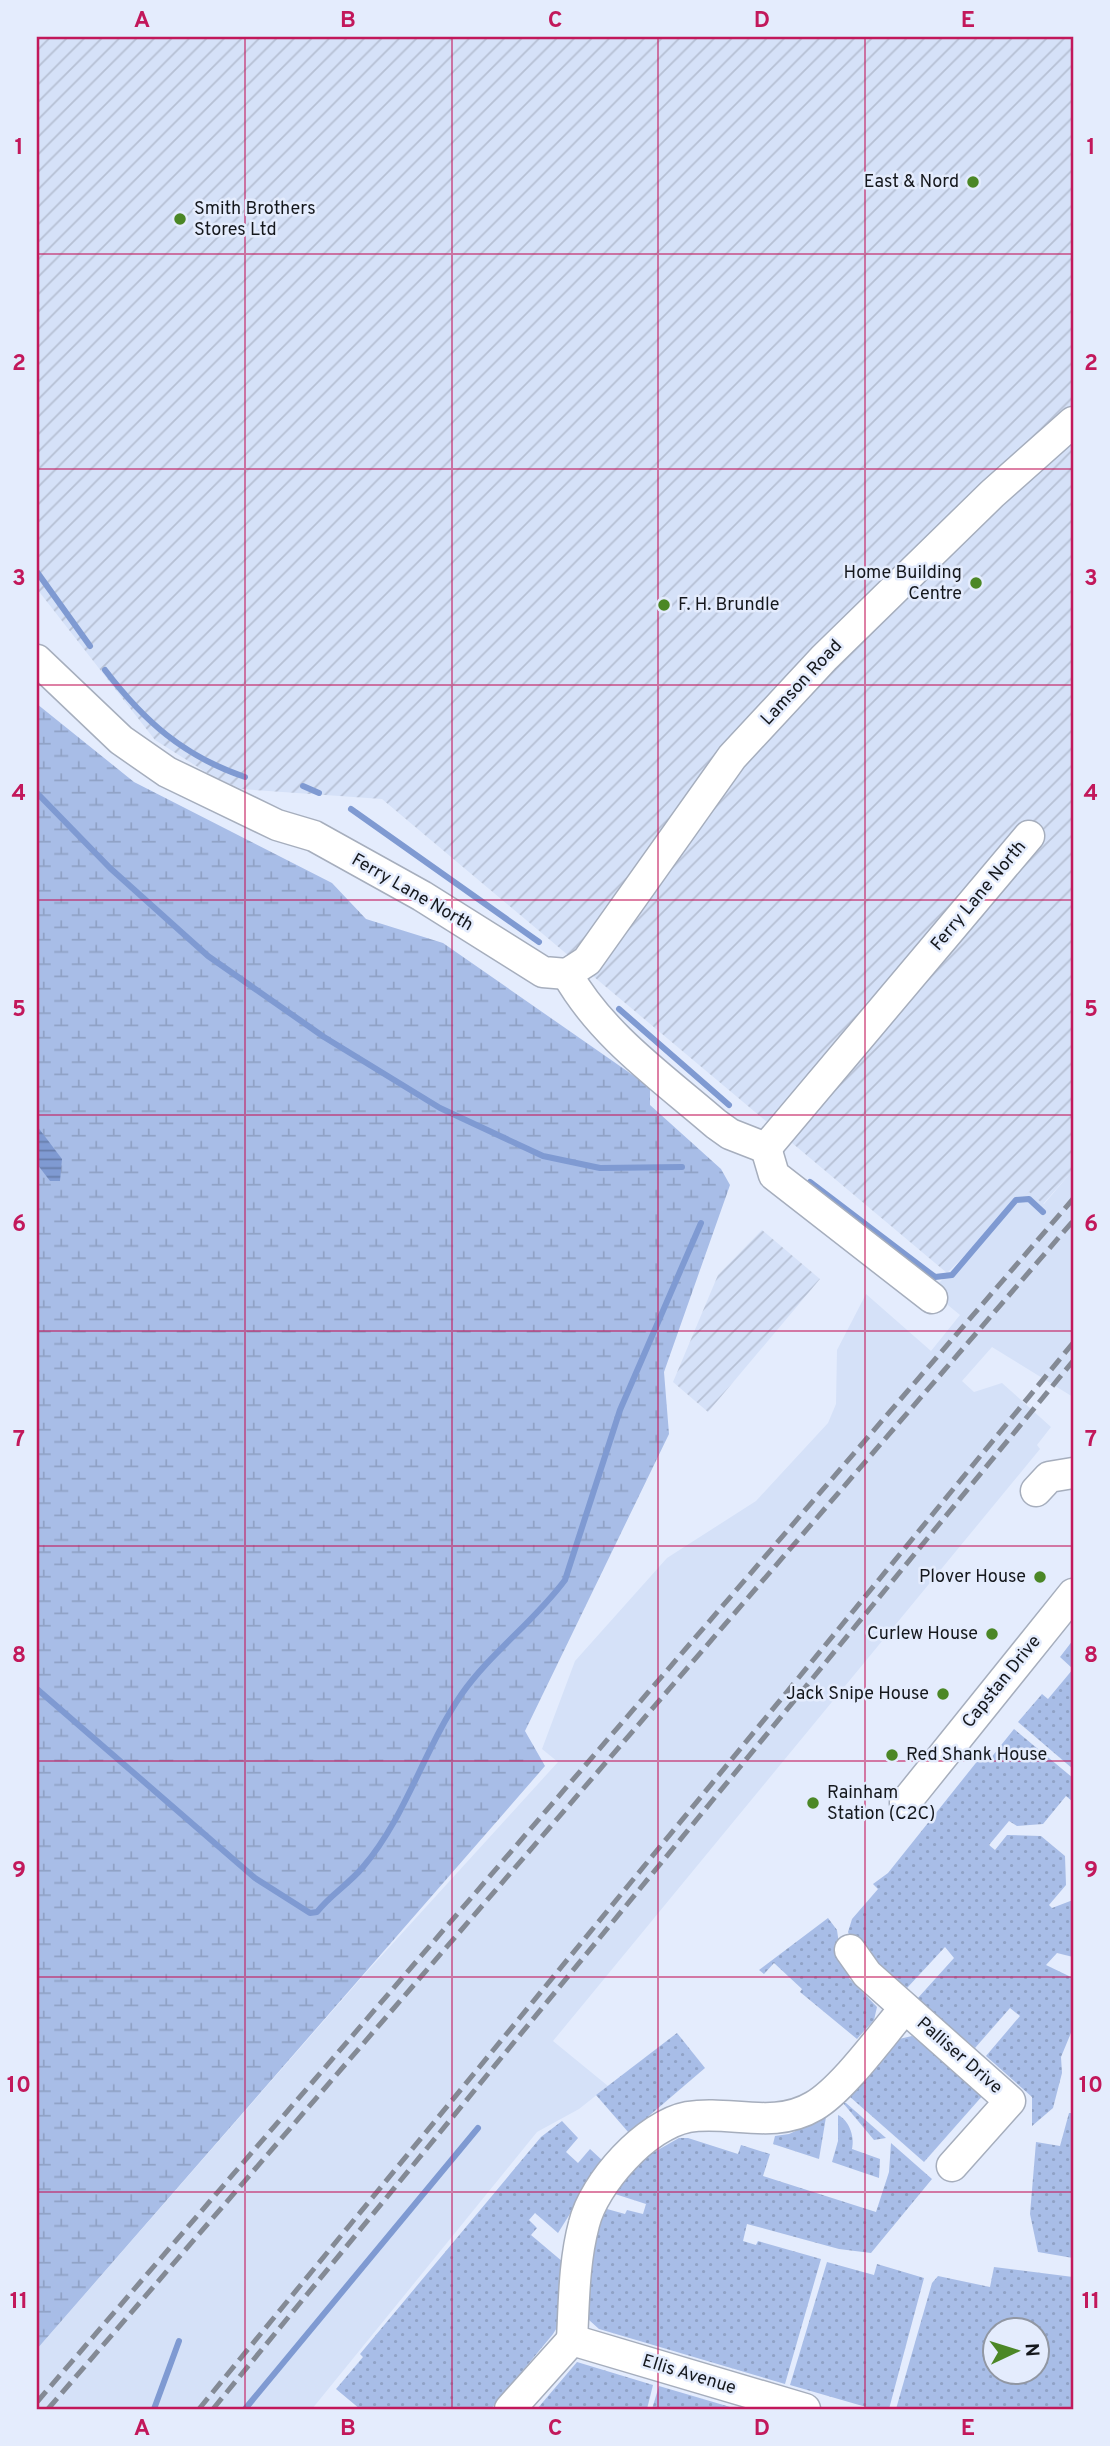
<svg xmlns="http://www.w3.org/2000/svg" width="1110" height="2446" font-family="Overpass,sans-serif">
  <defs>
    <pattern id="industrial-furrows" width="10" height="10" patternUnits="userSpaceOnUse" patternTransform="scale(1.75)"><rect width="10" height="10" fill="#d5e1f8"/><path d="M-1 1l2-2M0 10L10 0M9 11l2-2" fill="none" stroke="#b6c0d4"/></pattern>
    <pattern id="green-dots" width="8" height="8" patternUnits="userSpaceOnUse" patternTransform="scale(1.75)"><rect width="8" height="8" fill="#a8bde7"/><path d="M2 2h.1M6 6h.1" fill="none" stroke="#90a2c6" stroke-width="1.8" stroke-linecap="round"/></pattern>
    <pattern id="wetland-marsh" width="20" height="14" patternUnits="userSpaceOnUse" patternTransform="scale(1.75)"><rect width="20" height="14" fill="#a8bde7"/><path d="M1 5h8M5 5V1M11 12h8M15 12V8" fill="none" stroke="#90a2c6"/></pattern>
    <pattern id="water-rules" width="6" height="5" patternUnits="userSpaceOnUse" patternTransform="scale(1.75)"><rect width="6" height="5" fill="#7f9ad2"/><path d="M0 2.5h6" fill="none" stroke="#677daa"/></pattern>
  </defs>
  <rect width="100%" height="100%" fill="#e4ecfd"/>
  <path fill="#d5e1f8" d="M1073,1170V1397L992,1347L962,1381L974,1392L1002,1383L1051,1427L1037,1445L1040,1449L553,2041L608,2086L579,2109L537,2132L312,2409H37V2349L364,1975L558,1762L542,1749L575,1661L667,1558L756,1501L828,1423L836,1404L837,1350L866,1294L931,1351L960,1315L931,1291L1029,1192L1044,1204Z"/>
  <g fill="url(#industrial-furrows)">
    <path d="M37,37H1073V1170L1043,1204L1029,1192L947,1273L382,799L241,789L212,776L155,740L37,589Z"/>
    <path d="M762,1230L820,1279L708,1412L673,1382L718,1275Z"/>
  </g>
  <g fill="url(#green-dots)" fill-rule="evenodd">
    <path d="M1073,1640V1769L1018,1722L1042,1694L1048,1699L1073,1669L1060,1657Z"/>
    <path d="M1014,1729L1073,1778V1802L1066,1796L1043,1824L1017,1826L1009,1821L989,1845L995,1850L1007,1835L1041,1836L1065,1856L1066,1885L1049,1905L1052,1908L1073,1900V1957L1057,1953L1046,1965L1073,1978V2028L1061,2057L1062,2073L1053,2108L1032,2126V2097L986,2056L1020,2016L1010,2008L975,2048L917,1999L954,1958L945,1947L907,1988L851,1940L848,1932L852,1919L878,1889L873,1884L888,1873L983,1754L990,1759Z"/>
    <path d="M828,1918L837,1930L839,1944L856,1970L849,1978L877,2007L874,2020L857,2039L800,1992L802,1989L774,1963L764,1974L759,1970Z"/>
    <path d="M677,2033L705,2068L629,2133L596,2095Z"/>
    <path d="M912,2036L984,2094L924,2162L849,2096L899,2039Z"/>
    <path d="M843,2103H846L886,2138L874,2140Z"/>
    <path d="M1069,2113H1073V2258L1038,2252L1030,2214L1036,2142L1060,2146Z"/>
    <path d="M838,2115C849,2120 855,2137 852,2149L880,2159L879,2178L832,2162L838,2141Z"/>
    <path d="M826,2117L819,2159L773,2144L775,2136L789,2134Z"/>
    <path d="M562,2121L578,2138L566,2152L578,2163L590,2149L603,2161L558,2233L535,2213L529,2220L537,2228L531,2235L563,2262L558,2326L553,2334L491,2409H360L336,2389L363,2357L360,2354L541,2137Z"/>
    <path d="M679,2138H688L738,2154L741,2145L770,2154L763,2176L876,2212L889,2172L891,2143L932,2179L871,2253L839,2249L747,2224L743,2241L756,2245L758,2241L821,2259L785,2384L599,2329L589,2320C584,2283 590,2241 607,2209L625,2214L627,2210L643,2214L646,2204L615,2194L642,2159Z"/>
    <path d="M827,2262L874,2275L877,2264L924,2278L889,2409H873L790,2385Z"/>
    <path d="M994,2267L1073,2277V2409H896L932,2283L938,2276L990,2287ZM995,2330H1036V2372H995Z"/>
    <path d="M577,2362L653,2385L647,2409H537Z"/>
    <path d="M659,2386L737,2409H652Z"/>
  </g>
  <path fill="url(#wetland-marsh)" d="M37,704L134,782L332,883L366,919L443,943L650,1087V1105L721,1169L730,1185L664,1372L669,1434L525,1731L545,1766L37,2349Z"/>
  <path fill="url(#water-rules)" d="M37,1126L62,1159L60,1181H50L37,1164Z"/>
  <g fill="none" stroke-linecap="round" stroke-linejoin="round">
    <g stroke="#7f9ad2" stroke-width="6">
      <path d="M37,572L90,646"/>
      <path d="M105,670C144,721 183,756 245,777"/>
      <path d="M303,786L319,793"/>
      <path d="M37,793L110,868L208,956L324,1037L440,1108L543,1156L600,1168L682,1167"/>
      <path d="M351,809L539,942"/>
      <path d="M619,1009L729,1105"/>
      <path d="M810,1182L935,1277L952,1275L1016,1200L1029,1199L1043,1212"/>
      <path d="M37,1689L255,1878L310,1913L317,1912C330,1895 349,1884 363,1867C406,1817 424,1749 461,1695C491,1652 534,1622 565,1580L620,1410L701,1223"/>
      <path d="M154,2409L179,2341"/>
      <path d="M245,2409L478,2128"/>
    </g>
    <defs>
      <g id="minor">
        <path d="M37,660L121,740L167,772L277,825L314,836L422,896L543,972L567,974L587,961L732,757L824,658L992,494L1073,422"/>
        <path d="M567,974C602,1036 663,1078 716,1124L730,1134L766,1148L1029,836"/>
        <path d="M766,1148L774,1175L932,1298"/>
        <path d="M1036,1491L1049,1477L1073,1473"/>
        <path d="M905,1803L1073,1594"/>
        <path d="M850,1950L867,1974L1010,2101L952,2166"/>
        <path d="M572,2340C574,2302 574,2261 584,2224C594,2183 646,2125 688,2117C730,2110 774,2130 814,2106C843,2089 881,2036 904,2009"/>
        <path d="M572,2340L805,2409"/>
        <path d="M510,2409L572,2340"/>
      </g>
    </defs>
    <use href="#minor" stroke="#a6aebd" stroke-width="33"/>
    <use href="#minor" stroke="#fff" stroke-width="30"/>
    <g stroke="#848a95" stroke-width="5" stroke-dasharray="14 7" stroke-linecap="butt">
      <path d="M37,2402L1073,1199"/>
      <path d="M48,2409L1073,1221"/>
      <path d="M199,2409L1073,1343"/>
      <path d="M213,2409L1073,1361"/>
    </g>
  </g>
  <path fill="none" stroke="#c2185b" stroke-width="2" stroke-opacity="0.55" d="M245,37V2409M452,37V2409M658,37V2409M865,37V2409M37,254H1073M37,469H1073M37,685H1073M37,900H1073M37,1115H1073M37,1331H1073M37,1546H1073M37,1761H1073M37,1977H1073M37,2192H1073"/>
  <g fill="#4b8726" stroke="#e4ecfd" stroke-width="2.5">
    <circle cx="973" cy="182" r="7"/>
    <circle cx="180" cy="219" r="7"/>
    <circle cx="976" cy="583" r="7"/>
    <circle cx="664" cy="605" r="7"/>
    <circle cx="1040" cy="1577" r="7"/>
    <circle cx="992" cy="1634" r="7"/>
    <circle cx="943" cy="1694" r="7"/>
    <circle cx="892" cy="1755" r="7"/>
    <circle cx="813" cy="1803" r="7"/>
  </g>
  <g text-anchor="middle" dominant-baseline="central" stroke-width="5" stroke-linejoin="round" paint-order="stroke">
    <g font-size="18" fill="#15181d" stroke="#e4ecfd" text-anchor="end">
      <text x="959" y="182">East &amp; Nord</text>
      <text x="194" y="209" text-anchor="start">Smith Brothers<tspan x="194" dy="21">Stores Ltd</tspan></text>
      <text x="962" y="573">Home Building<tspan x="962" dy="21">Centre</tspan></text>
      <text x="678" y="605" text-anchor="start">F. H. Brundle</text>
      <text x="1026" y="1577">Plover House</text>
      <text x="978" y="1634">Curlew House</text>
      <text x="929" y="1694">Jack Snipe House</text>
      <text x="906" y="1755" text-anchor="start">Red Shank House</text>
      <text x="827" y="1793" text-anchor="start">Rainham<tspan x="827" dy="21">Station (C2C)</tspan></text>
    </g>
    <g font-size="18" fill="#15181d" stroke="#e4ecfd">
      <text transform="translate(802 683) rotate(-47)">Lamson Road</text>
      <text transform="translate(412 893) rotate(30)">Ferry Lane North</text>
      <text transform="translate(979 896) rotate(-50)">Ferry Lane North</text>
      <text transform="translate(1002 1682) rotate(-51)">Capstan Drive</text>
      <text transform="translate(959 2056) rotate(41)">Palliser Drive</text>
      <text transform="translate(689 2375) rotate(17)">Ellis Avenue</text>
    </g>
  </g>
  <rect width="1110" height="2446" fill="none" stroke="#e4ecfd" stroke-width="77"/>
  <g transform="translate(1016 2351) rotate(86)"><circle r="33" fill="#e4ecfd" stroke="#9197a3" stroke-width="2"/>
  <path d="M0-5L12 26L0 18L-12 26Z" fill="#4b8726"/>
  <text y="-10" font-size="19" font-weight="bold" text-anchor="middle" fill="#15181d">N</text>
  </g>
  <rect x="38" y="38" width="1034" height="2370" fill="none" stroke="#c2185b" stroke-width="2.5"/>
  <g font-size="23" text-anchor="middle" font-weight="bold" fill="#c2185b">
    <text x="142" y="27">A</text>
    <text x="348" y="27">B</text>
    <text x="555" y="27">C</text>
    <text x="762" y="27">D</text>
    <text x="968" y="27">E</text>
    <text x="19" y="154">1</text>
    <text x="1091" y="154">1</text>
    <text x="19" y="370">2</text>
    <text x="1091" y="370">2</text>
    <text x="19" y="585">3</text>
    <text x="1091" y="585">3</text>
    <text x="19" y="800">4</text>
    <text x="1091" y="800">4</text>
    <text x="19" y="1016">5</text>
    <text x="1091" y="1016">5</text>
    <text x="19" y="1231">6</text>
    <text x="1091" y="1231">6</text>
    <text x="19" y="1446">7</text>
    <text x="1091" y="1446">7</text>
    <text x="19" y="1662">8</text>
    <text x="1091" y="1662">8</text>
    <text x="19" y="1877">9</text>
    <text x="1091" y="1877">9</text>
    <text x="19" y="2092">10</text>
    <text x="1091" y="2092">10</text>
    <text x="19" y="2308">11</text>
    <text x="1091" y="2308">11</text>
    <text x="142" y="2435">A</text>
    <text x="348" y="2435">B</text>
    <text x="555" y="2435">C</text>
    <text x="762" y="2435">D</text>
    <text x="968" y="2435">E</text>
  </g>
</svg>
